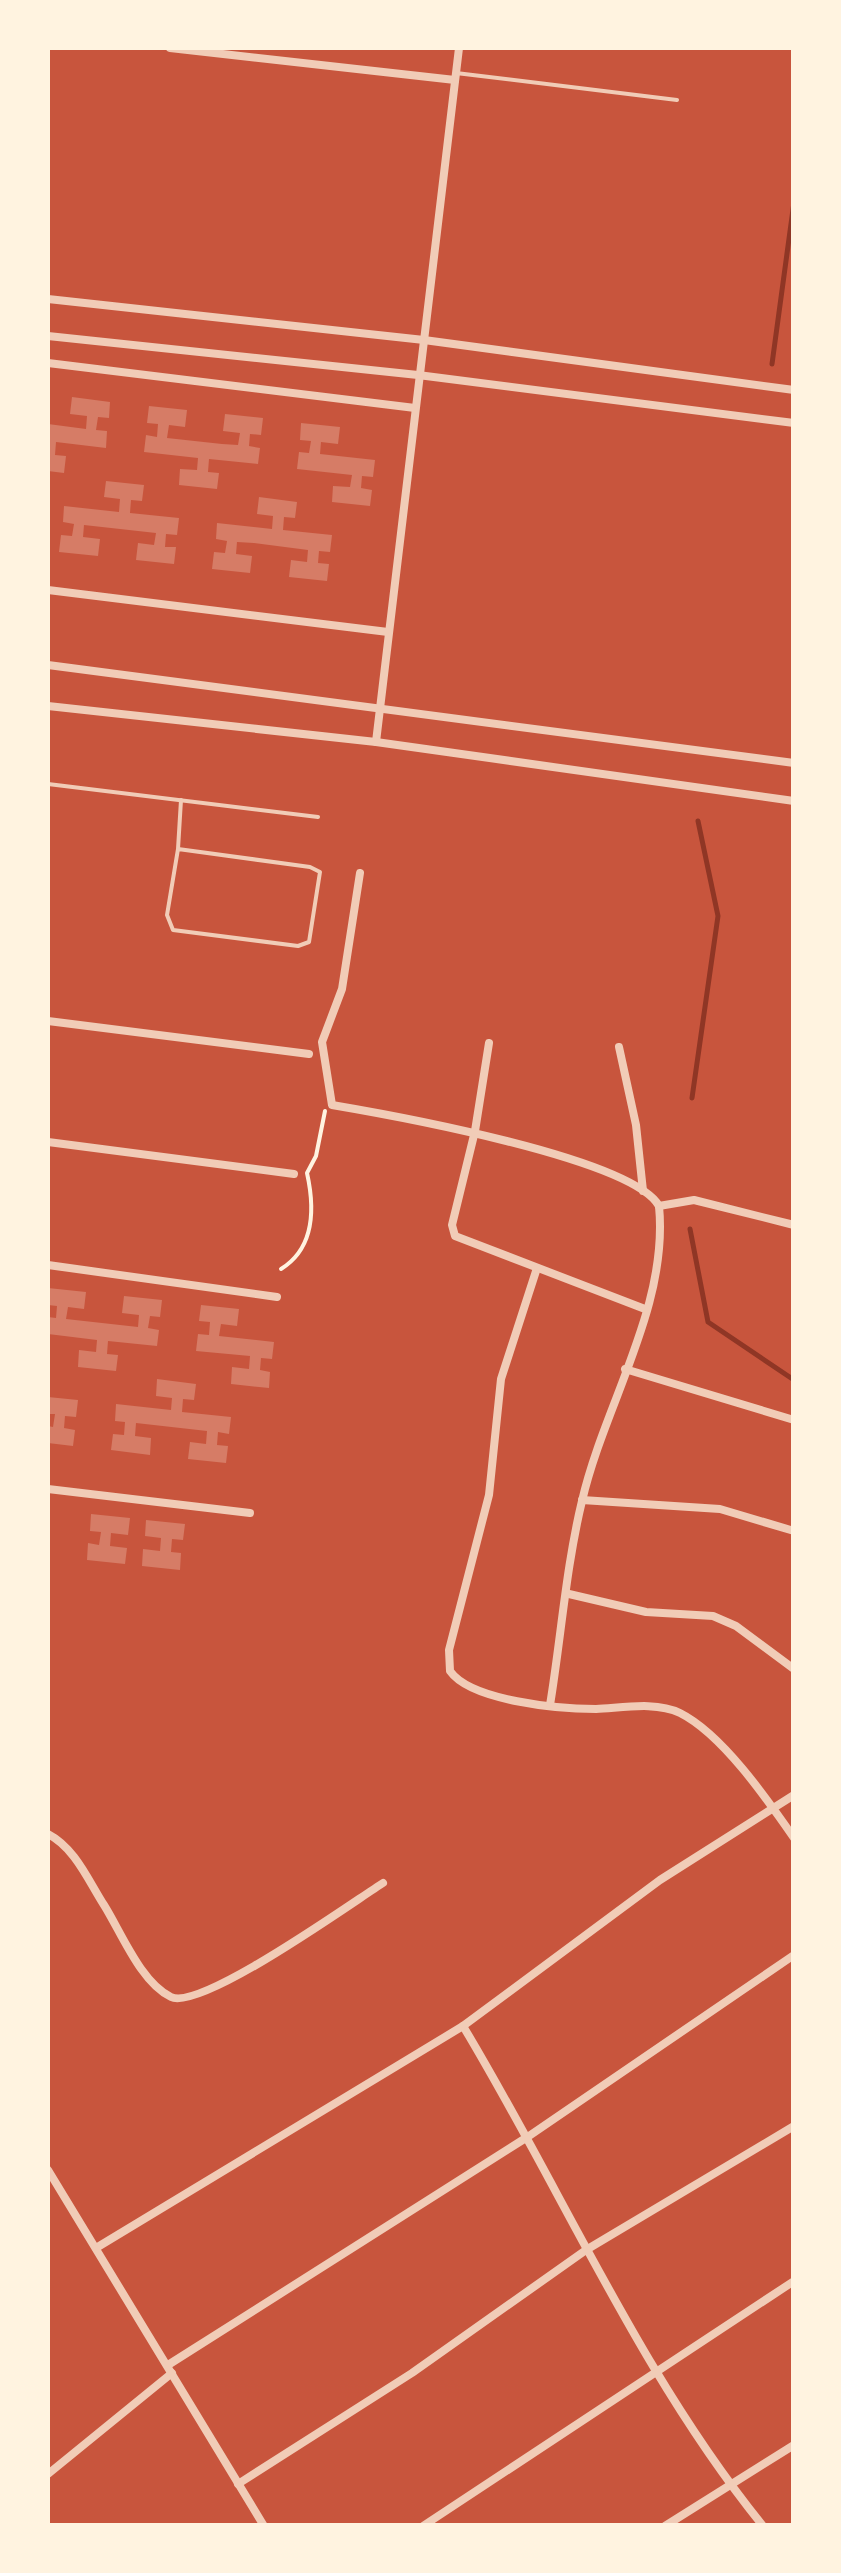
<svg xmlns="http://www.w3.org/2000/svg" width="841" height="2573" font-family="'Exo 2',sans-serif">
  <rect width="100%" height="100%" fill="#c8553d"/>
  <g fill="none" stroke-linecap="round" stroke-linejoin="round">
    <g stroke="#8f3625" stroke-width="5">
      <path d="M772,364L794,202"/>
      <path d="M692,1098L718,916L698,821"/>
      <path d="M690,1229L708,1322L794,1380"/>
    </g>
  </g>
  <g fill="#d67c66">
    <path d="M72,397L110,402L109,418L98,417L96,430L107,431L106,448L56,442L55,455L66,456L64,473L48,471V424L86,429L87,416L70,414Z"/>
    <path d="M149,406L187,410L185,427L169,425L167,438L222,444L238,445L240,433L223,431L225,414L263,418L261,435L250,434L249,446L260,448L258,464L209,459L208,472L219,473L217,489L179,485L180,469L197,470L198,458L144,452L146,435L157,437L158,424L147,423Z"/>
    <path d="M301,423L340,427L338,444L321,442L320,454L375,460L373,477L362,476L361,488L372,490L370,506L332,502L333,486L350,487L352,475L297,469L299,452L309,453L311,441L300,440Z"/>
    <path d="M106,481L144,485L142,501L131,500L130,513L179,518L177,535L166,534L165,547H176L174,564L136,560L138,543L154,545L156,533L84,525L83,537L100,539L98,556L59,552L61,535L72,536L74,524L63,522L64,506L119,512L120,499L104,497Z"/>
    <path d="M259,497L297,502L295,518L284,517L283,530L332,535L330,552L319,551L318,563L329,564L327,581L289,577L291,560L307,562L308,550L254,543L237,542L236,554L252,556L250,573L212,569L214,552L225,553L227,541L216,539L217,523L272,529L273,516L257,514Z"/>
    <path d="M48,1288L86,1292L84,1309L68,1307L66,1319L138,1327L139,1315L122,1313L124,1296L162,1300L160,1317L150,1316L148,1328L159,1330L157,1346L108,1341L107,1354L118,1355L116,1371L78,1367L79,1350L96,1352L97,1340L48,1334V1317L56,1318L57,1306L48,1305Z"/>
    <path d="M201,1305L239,1309L237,1326L221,1324L219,1336L274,1342L272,1359L261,1358L260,1370L270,1372L269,1388L231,1384L232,1367L249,1369L250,1356L196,1351L198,1334L209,1335L210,1322L199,1321Z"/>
    <path d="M157,1379L196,1384L194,1400L183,1399L182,1412L231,1417L229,1434L218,1432L217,1445L228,1446L226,1463L188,1459L190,1442L206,1444L207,1431L136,1423L135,1436L151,1438L150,1455L111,1450L113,1434L124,1435L125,1422L115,1421L116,1404L171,1410L172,1398L156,1396Z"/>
    <path d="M48,1397L78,1400L76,1417L65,1416L64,1428L75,1430L73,1446L48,1443V1426L53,1427L55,1414H48Z"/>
    <path d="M91,1514L130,1518L128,1535L111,1533L110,1546L127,1548L125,1564L87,1560L88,1543L99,1545L101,1532L90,1531Z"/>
    <path d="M146,1520L185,1524L183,1540L172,1539L171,1552L181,1553L180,1570L142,1566L143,1549L160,1551L161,1538L145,1536Z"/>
  </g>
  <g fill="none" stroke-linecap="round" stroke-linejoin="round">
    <path stroke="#fff3e0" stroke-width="4" d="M281,1269C315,1248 315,1209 307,1173L316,1156L325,1111"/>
    <g stroke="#f1ccb7" stroke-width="4">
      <path d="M456,73L677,100"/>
      <path d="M48,784L318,817"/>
      <path d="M178,849L167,915L173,930L298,946L309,942L320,872L310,867L178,849L181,800"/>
    </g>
    <g stroke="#f1ccb7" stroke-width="8">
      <path d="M170,48L455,80"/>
      <path d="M48,299L424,340L794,390"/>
      <path d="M48,336L418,375L794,423"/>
      <path d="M48,363L415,408"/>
      <path d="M48,590L388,632"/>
      <path d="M48,665L794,763"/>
      <path d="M48,706L376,742L794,801"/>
      <path d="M376,742L459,48"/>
      <path d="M360,873L342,989L322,1042L332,1105C391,1115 632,1158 659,1206"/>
      <path d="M48,1021L309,1054"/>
      <path d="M489,1043L475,1131L452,1225L455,1236L645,1309"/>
      <path d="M619,1047L636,1125L643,1191"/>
      <path d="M48,1142L294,1174"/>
      <path d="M659,1206L694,1200L794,1225"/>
      <path d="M48,1265L277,1297"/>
      <path d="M537,1268L501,1379L489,1495L449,1650L450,1671C471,1701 559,1709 596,1709C621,1708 656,1701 680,1713C722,1734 767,1799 794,1838"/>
      <path d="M625,1369L794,1420"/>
      <path d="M48,1489L250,1513"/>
      <path d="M582,1500L720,1509L794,1531"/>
      <path d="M569,1594L646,1612L713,1616L736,1626L794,1669"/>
      <path d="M550,1705C561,1638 566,1567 582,1501C604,1405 669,1307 659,1206"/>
      <path d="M48,1834C75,1848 88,1880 104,1905C121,1932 141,1983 171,1997C201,2011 350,1904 383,1883"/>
      <path d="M463,2026C563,2192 640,2374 763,2526"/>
      <path d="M48,2170L264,2526"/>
      <path d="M96,2248L463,2026L660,1880L794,1795"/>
      <path d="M168,2365L529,2136L794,1955"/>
      <path d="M48,2474L172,2373"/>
      <path d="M238,2484L412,2373L586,2250L794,2126"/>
      <path d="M423,2526L794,2281"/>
      <path d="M665,2526L794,2445"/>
    </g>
  </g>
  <rect width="841" height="2573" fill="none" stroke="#fff3e0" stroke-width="100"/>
</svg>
